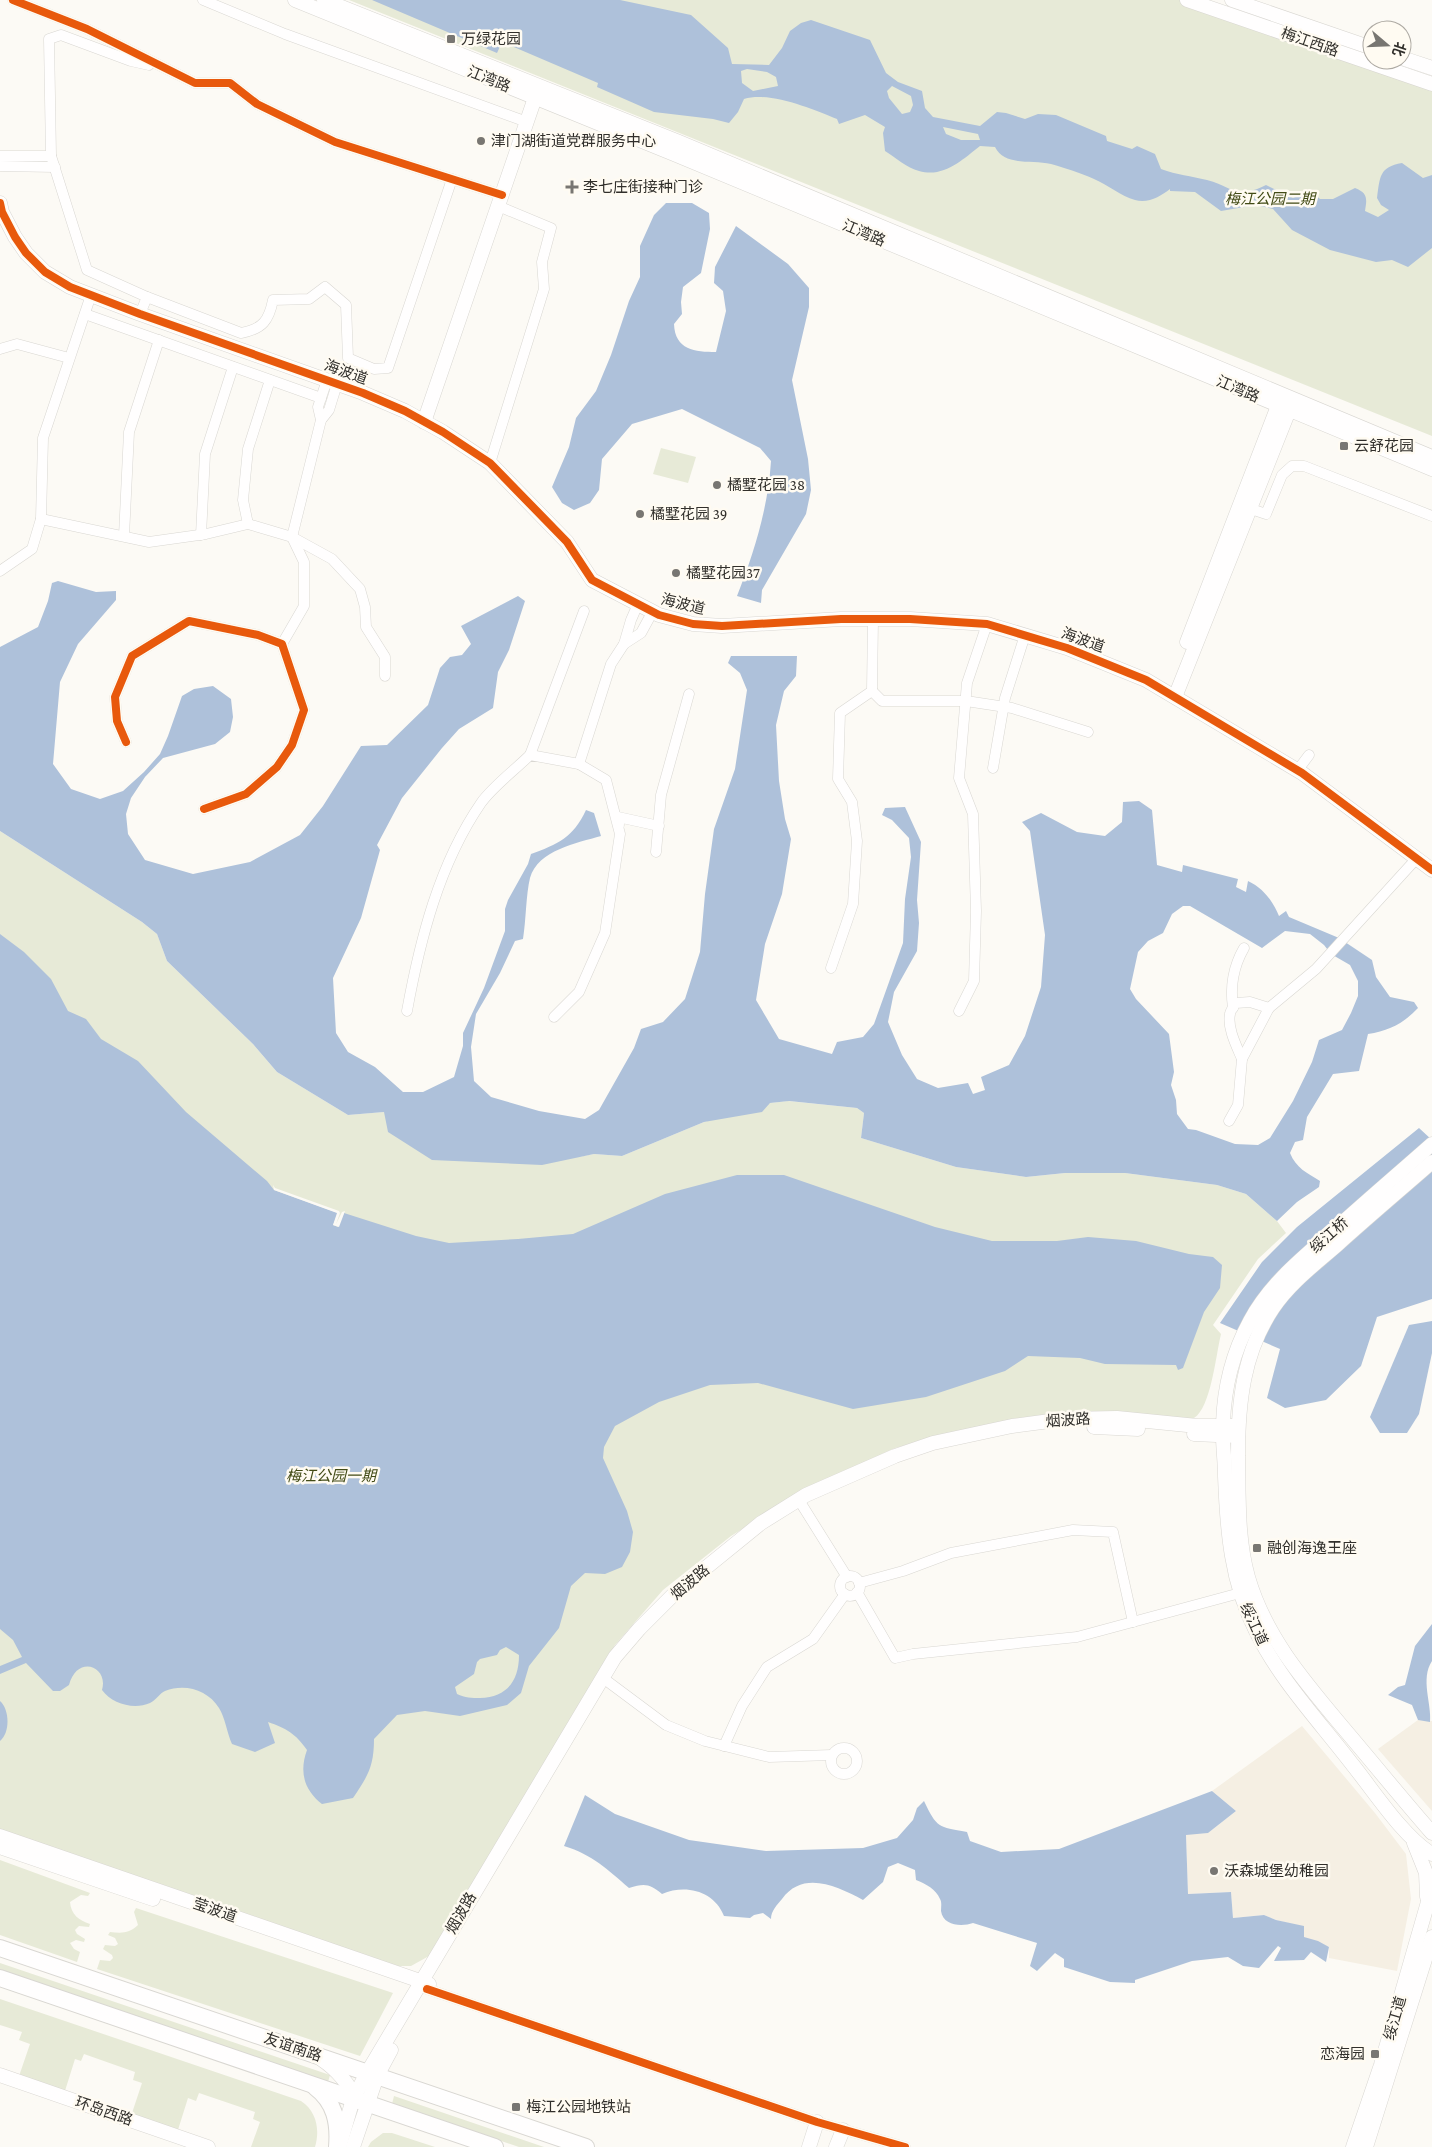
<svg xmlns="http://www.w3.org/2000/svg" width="1432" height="2147" font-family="'Crimson Pro','Noto Sans SC',serif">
  <rect width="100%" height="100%" fill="#fcfaf5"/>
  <g fill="#f5efe3">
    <path d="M1418,1720L1432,1721V1811L1378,1749Z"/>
    <path d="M1302,1726L1375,1813L1406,1854L1411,1899L1397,1971L1329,1958V1947L1304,1937V1927L1276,1920L1264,1915L1233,1918L1231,1892L1188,1894L1186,1834L1208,1833L1236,1811L1212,1791Z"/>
  </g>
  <g fill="#e7ead7">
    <path d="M349,0H1181L1432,88V436Z"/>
    <path d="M661,448L696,457L688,483L653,474Z"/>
    <path d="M0,831L142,922L157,934L167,961L253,1044L277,1072L348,1115L384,1112L578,1157L594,1154L622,1156L704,1122L770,1103L788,1101L857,1108L864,1113L861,1138L956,1167L1026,1177L1065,1173H1125L1217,1185L1246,1194L1277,1221L1286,1233L1258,1259L1213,1325L1221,1334C1216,1354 1211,1408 1194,1418L1007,1420L895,1448L812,1486L731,1536L663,1590L615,1645L429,1956L411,1966H393L0,1829Z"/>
    <path d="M0,1860L90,1893L88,1896L81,1895L70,1902C71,1915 79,1920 90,1924L89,1927L79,1926L75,1930L77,1934L85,1939L84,1942L76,1940L70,1943L74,1949L80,1952L77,1962L0,1935Z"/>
    <path d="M136,1908L393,1993L360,2056L97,1969L100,1960L110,1961L113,1958L112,1955L103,1949L105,1945L115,1946L118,1944L115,1938L108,1935L110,1932C121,1933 129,1934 138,1925L134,1912Z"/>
    <path d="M0,1963L330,2075L328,2082L0,1971Z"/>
    <path d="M0,1999L301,2101C317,2111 320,2131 315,2147H251L260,2122L253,2119L255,2112L199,2093L196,2101L188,2098L177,2133L131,2116L142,2083L133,2080L135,2072L84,2054L81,2061L75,2059L64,2094L18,2079L30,2044L19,2040L22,2032L0,2025Z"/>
    <path d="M394,2096L544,2147H519L392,2104Z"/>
    <path d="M383,2133H392L435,2147H368L371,2142Z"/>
  </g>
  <g fill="#aec1da" fill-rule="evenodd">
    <path d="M372,0H620L691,15L728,48L732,64L769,65L782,48L790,31L801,23L811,20L870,40L886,73L898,82L922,91L925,108L933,117L980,126L997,112L1006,113L1025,119L1038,114L1056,115L1106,136L1107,141L1132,149L1137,146L1155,154L1161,169C1177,175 1191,176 1207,180C1233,187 1236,200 1266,185L1293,198L1311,191L1320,199H1333L1355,188C1368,193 1367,199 1365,211L1378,217L1389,210L1381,205L1377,198C1380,177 1379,167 1402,163L1423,178L1432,175V248L1408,267L1392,260L1376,262L1330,250L1292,230L1273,209L1256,205L1221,211L1195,192L1170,191V189C1161,196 1148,204 1135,200C1121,196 1108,185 1094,179C1081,173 1065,168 1051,164C1032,159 1005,167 995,147L980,146C962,160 944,178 919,171C907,168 895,157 885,151L883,133L885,127L865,115L839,124L837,119C812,109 770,91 744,99L738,112L729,123L713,119L654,112L597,87L598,83L502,42L497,53ZM747,69L767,72L776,77L778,86L753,91L742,83L741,71ZM892,86L911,96L913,105L910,112L902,114L889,98L887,91ZM943,127L978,134L980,140H961L946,134Z"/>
    <path d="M666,203H692L709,213L710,229L701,273L683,287L681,302L682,314L674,324C675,350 695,352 716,352L726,311L723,291L714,283L715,267L736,226L788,264L809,288V307L792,380L808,459L811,490L806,514L762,590L761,603L737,596C754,553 768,508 771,461L760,448L682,409L632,424L602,459L599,490L590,503L574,510L562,503L552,487L569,447L576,418L596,391L611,355L629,301L640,277V246L654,215Z"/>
    <path d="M58,581L96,592L116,591V600L78,644L60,682L53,764L71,789L100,799L123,791L144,772L160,754L168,736L182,696L194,689L213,686L231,699L233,717L230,732L215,744L163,758L145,777L131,798L126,814L128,834L145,860L193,874L250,862L300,835L323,806L361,746L387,745L428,705L440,668L450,657L462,655L471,644L461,626L518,596L525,601L509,650L498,672L493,708L459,729L442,748L402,798L377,845L380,850L361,918L333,978L336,1033L348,1052L375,1067L403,1092H423L454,1077L463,1046V1033L484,988L505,931V909L508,900L528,864L531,854C558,844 573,838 586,810L594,813L601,836C577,843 538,850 530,878C526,894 526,921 523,939L515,941L500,973L476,1014L471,1047L474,1081L491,1097L539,1111L585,1119L599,1110L634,1048L641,1029L663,1022L685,999L700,952L705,894L714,829L735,769L747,690L740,673L728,663L731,656H797L796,676L784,691L776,725L779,781L785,819L791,839L782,894L765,944L756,1000L779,1039L832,1054L837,1042L863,1037L874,1024L903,943L905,899L911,857L909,838L892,820L882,815L885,808L905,807L921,842L917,900L919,923L917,951L894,992L888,1022L902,1055L917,1079L938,1088L968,1083L973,1094L985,1090L981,1077L1009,1065L1025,1036L1041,987L1045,935L1030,831L1022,822L1041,813L1077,832L1105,836L1122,822L1123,802L1139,801L1152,810L1157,865L1182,872L1183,865L1238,879L1236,887L1246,892L1248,881C1263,888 1273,901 1279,916L1286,911L1289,917L1339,938L1372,960L1376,977L1390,997L1414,1002L1418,1008C1404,1023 1389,1031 1368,1034L1359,1071L1333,1074L1307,1117L1303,1140L1295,1142L1290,1153C1296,1168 1307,1173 1320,1181L1319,1187L1297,1202L1277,1221L1246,1194L1217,1185L1125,1173H1065L1026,1177L956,1167L861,1138L864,1113L857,1108L789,1101L770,1103L762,1112L704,1122L622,1156L594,1154L542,1165L432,1160L388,1132L384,1112L348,1115L277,1072L253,1044L167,961L157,934L142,922L0,831V647L38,627L48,601L52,583ZM1183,906H1190L1262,948L1285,931L1310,934L1324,945L1331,954L1350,965L1358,981V996L1351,1013L1342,1030L1319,1040L1312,1062L1293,1101L1270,1138L1258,1145L1235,1144L1196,1130L1188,1129L1177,1114L1176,1100L1171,1085L1174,1072L1169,1034L1136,999L1130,989L1138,952L1148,941L1163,933L1172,914Z"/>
    <path d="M0,934L24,952L51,979L68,1011L86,1019L101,1039L138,1061L186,1112L267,1181L274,1190L338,1213L333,1225L338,1227L344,1213L416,1236L449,1243L518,1239L573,1234L665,1194L737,1175H784L935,1227L992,1241H1057L1088,1237L1136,1241L1189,1254L1213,1257L1222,1265L1220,1288L1204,1312L1183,1368L1178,1370L1176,1365L1105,1364L1080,1358L1028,1356L1005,1371L926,1397L853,1409L758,1383L710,1385L659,1402L615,1426L604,1447L603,1458L627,1511L633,1532L630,1552L622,1567L605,1574L585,1573L571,1586L559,1628L529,1666L521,1693L507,1705L460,1716L425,1711L397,1715L374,1739C374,1766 368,1776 353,1798L322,1804C304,1790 299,1772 307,1750C296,1734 286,1728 268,1722L275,1743L255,1752L232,1744C227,1733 225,1717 219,1708C208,1690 185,1683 165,1691C160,1693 156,1700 150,1703C134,1710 112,1704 102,1690C109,1666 77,1654 69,1685L60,1691H53L26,1663L0,1674V1666L22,1657L13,1640L0,1629ZM506,1647L519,1655C519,1681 507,1697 480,1698C472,1698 465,1698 457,1694L455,1687L474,1674L477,1662L480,1659L497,1655L500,1650Z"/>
    <path d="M1419,1128L1432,1140V1299L1377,1317L1361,1366L1326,1400L1285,1408L1267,1398L1280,1349L1220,1323L1262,1262L1297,1227Z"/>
    <path d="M1432,1321V1353L1419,1414L1407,1433H1380L1370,1417L1409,1325Z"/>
    <path d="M1432,1624V1661C1420,1679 1432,1704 1430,1722L1418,1720L1412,1705L1388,1695L1398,1687L1405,1685L1415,1646Z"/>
    <path d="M0,1701C10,1710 10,1733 0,1741Z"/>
    <path d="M1212,1791L1236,1811L1208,1833L1186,1835L1188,1894L1231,1892L1233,1918L1264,1915L1276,1920L1304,1926V1937L1318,1941L1329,1947L1326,1962L1311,1952L1304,1960L1274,1961L1281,1948L1278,1946L1259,1968L1243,1966L1228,1957L1192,1961L1135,1980V1983L1110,1982L1064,1967V1959L1055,1953L1037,1971L1030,1966L1037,1943L973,1923C962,1927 943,1926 941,1911C941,1907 942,1902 940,1899C936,1889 926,1884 916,1880L915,1870L898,1863L888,1867L883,1882L863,1900C837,1886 803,1870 782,1899C777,1905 771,1911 771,1919L763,1913L754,1915L750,1918L724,1916C714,1891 686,1884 662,1894C650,1884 645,1883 629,1888C607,1869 593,1855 564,1846L585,1795L615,1814L689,1840L766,1851L863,1848L897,1838L913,1820L917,1808L924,1801C937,1828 938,1827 967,1832L970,1841L1001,1852L1059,1849Z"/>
  </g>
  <path fill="#fcfaf5" d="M273,1185L275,1188L339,1211L340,1213L336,1224L342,1212L345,1211L339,1227L333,1225L337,1213L274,1190Z"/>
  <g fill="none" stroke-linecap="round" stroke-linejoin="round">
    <defs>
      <g id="street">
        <path d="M13,0L87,29L195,83H230L257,104L335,142L502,195"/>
        <path d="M203,0L285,34L527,122"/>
        <path d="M0,156H51L87,270L147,297L140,314"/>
        <path d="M51,156L49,39L61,35L131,61L149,65"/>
        <path d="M0,166L55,167"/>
        <path d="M147,297L241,333C263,329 269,320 273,300L309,299L325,287L346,305L348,358L374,369L388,368L452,179"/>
        <path d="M85,314L321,398"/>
        <path d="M0,349L17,344L69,358"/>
        <path d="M321,420L318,407L327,380"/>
        <path d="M490,463L544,289L542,262L551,228L498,206"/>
        <path d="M1245,507L1266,514L1282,475L1292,466H1304L1432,516"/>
        <path d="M41,519L149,542L206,534L248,524L292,537L321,420L329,410L337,384"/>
        <path d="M248,524L243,500L248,449L270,380"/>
        <path d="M201,535L205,454L233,367"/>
        <path d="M124,536L129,432L159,340"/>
        <path d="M292,537L332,559L360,589L365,607L366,627L385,657V676"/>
        <path d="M0,571L32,549L41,519L43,438L91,295"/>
        <path d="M282,644L304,606V562L292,537"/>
        <path d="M624,644L631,620L638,604"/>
        <path d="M872,691L882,701H966L1012,708L1088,732"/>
        <path d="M126,742L117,721L115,697L132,656L189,621L258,635L282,644L304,710L292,745L277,767L246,794L204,809"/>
        <path d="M530,755L584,611"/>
        <path d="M993,768L1005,698L1025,635"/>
        <path d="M1297,771L1309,755"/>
        <path d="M619,825L618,817L659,826"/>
        <path d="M656,852L661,795L689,694"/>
        <path d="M831,968L853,904L857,841L852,802L838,779L840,713L872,691L873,619"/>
        <path d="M1233,1008C1230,987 1233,967 1244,948"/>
        <path d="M407,1011C420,940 439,864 481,803C492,787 516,769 530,755L579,764"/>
        <path d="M959,1011L974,981L976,911L973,814L959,778L967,683L987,624"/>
        <path d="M554,1017L579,992L605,933L620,834L606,780L579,764L611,664L624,644L641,633L653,611"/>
        <path d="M1242,1059C1237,1047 1227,1028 1230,1014C1230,1011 1234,1006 1236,1003L1250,1002L1269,1008"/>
        <path d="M1229,1121L1238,1105L1242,1059L1269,1008L1316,969L1417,858"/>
        <path d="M802,1505L847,1577"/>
        <circle cx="850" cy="1586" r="10"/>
        <path d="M859,1583L903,1571L951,1553L1073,1530L1113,1532L1133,1622"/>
        <path d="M857,1592L895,1658L913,1654L1077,1637L1240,1593"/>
        <path d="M607,1681L666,1725L705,1741L769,1757L832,1755"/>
        <path d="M724,1746L742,1706L767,1667L813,1639L845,1594"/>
        <circle cx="844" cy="1761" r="13"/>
        <path d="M427,1989L817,2122L905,2147"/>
      </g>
      <g id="secondary">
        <path d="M295,0L674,154L1432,469"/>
        <path d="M324,0L679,142L1432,457"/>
        <path d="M1187,0L1432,84"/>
        <path d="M1232,0L1372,48"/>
        <path d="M1402,58L1432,68"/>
        <path d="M0,203L2,212L15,237L26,253L45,272L70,287L140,314L363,393L405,411L443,432L490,463L567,542L592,580L659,615L693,624L722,626L841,619H910L987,624L1067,648L1146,680L1302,773L1432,870"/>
        <path d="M424,422L538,89"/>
        <path d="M1187,642L1281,398"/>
        <path d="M1175,697L1292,403"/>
        <path d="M1432,1144C1398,1174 1364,1203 1331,1233C1301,1259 1269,1285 1250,1321C1233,1352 1224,1389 1223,1424C1222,1442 1225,1459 1225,1476C1227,1530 1231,1582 1256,1631C1280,1680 1319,1721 1352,1764C1373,1790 1404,1838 1432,1854"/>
        <path d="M1432,1162C1400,1190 1368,1217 1337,1245C1314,1265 1290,1283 1273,1308C1243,1353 1238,1403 1238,1456C1239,1496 1237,1538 1248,1577C1266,1640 1310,1688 1351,1737C1378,1769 1404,1801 1432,1833"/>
        <path d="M1094,1427L1138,1429"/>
        <path d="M1194,1434L1238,1436"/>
        <path d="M0,1836L429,1984"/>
        <path d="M1414,1843L1426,1873L1427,1897"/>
        <path d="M0,1847L153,1899"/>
        <path d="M321,2059C336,2069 351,2085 356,2102"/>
        <path d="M0,2075L208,2147"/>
        <path d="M340,2144L353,2099L367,2073L615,1657L639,1629L676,1592L761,1523L806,1495L895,1456L933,1443L1012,1426L1065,1419L1117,1418L1197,1426H1238"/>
        <path d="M353,2147L377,2076L391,2050"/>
        <path d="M809,2147L817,2122"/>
        <path d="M836,2147L843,2130"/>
        <path d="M1353,2147L1381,2065L1432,1888"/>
        <path d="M1366,2147L1432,1937"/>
      </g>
      <g id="primary">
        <path d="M0,1948L586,2147"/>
        <path d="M0,1978L495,2147"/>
        <path d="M315,2087C335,2102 339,2123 337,2147"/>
      </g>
    </defs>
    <use href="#street" stroke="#d9d7d2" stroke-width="11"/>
    <use href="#secondary" stroke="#d9d7d2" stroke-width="15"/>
    <use href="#primary" stroke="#d9d7d2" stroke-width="18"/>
    <use href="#street" stroke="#fffefe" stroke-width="10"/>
    <use href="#secondary" stroke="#fffefe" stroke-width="14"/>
    <use href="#primary" stroke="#fffefe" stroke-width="16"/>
    <defs>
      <g id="cycleway">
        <path d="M13,0L87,29L195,83H230L257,104L335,142L502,195"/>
        <path d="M0,203L2,212L15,237L26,253L45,272L70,287L140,314L363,393L405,411L443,432L490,463L567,542L592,580L659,615L693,624L722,626L841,619H910L987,624L1067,648L1146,680L1302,773L1432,870"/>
        <path d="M126,742L117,721L115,697L132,656L189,621L258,635L282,644L304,710L292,745L277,767L246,794L204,809"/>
        <path d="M427,1989L817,2122L905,2147"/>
      </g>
    </defs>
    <use href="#cycleway" stroke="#fffbf2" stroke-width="11"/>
    <use href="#cycleway" stroke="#e8590c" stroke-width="8"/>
  </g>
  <g fill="#787672" stroke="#fffbf2" stroke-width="2">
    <rect x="446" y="34" width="10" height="10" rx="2.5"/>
    <circle cx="481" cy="141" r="5"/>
    <path d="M569.5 179.5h5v5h5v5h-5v5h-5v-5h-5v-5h5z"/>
    <rect x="1339" y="441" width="10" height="10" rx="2.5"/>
    <circle cx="717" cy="485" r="5"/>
    <circle cx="640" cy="514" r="5"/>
    <circle cx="676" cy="573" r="5"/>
    <rect x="1252" y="1543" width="10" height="10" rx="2.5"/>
    <circle cx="1214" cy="1871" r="5"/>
    <rect x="1370" y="2049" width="10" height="10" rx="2.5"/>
    <rect x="511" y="2102" width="10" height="10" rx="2.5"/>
  </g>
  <g text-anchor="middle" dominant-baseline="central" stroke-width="5" stroke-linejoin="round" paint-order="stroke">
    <g font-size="15" fill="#312f2b" stroke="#fffbf2" text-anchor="start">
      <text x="461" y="39">万绿花园</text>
      <text x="491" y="141">津门湖街道党群服务中心</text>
      <text x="583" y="187">李七庄街接种门诊</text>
      <text x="1354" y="446">云舒花园</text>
      <text x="727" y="485">橘墅花园 38</text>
      <text x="650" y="514">橘墅花园 39</text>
      <text x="686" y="573">橘墅花园37</text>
      <text x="1267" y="1548">融创海逸王座</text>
      <text x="1224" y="1871">沃森城堡幼稚园</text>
      <text x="1365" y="2054" text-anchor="end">恋海园</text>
      <text x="526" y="2107">梅江公园地铁站</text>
    </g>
    <g font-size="15" fill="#312f2b" stroke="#fffbf2">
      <text transform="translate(1310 42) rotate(19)">梅江西路</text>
      <text transform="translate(489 79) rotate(22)">江湾路</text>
      <text transform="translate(864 233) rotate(23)">江湾路</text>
      <text transform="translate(346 372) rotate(20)">海波道</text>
      <text transform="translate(1238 389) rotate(23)">江湾路</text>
      <text transform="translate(683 604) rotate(14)">海波道</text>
      <text transform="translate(1083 640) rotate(20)">海波道</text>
      <text transform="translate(1329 1235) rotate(-42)">绥江桥</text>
      <text transform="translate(1068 1420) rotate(-4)">烟波路</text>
      <text transform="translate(690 1582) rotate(-40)">烟波路</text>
      <text transform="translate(1254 1624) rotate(65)">绥江道</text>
      <text transform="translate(215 1910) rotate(19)">莹波道</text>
      <text transform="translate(461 1913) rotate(-60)">烟波路</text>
      <text transform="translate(1395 2018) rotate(-74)">绥江道</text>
      <text transform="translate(293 2047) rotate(19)">友谊南路</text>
      <text transform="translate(104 2111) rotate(19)">环岛西路</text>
    </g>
    <g font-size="15" font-style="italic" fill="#424b16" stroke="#fffbf2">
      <text x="1270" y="199">梅江公园二期</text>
      <text x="331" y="1476">梅江公园一期</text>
    </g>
  </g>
  <g transform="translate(1387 45) rotate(109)"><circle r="24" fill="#fffbf2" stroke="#ada9a2"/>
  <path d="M0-4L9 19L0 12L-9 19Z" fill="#787672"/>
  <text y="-8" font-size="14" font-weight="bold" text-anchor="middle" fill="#312f2b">北</text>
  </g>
</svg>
